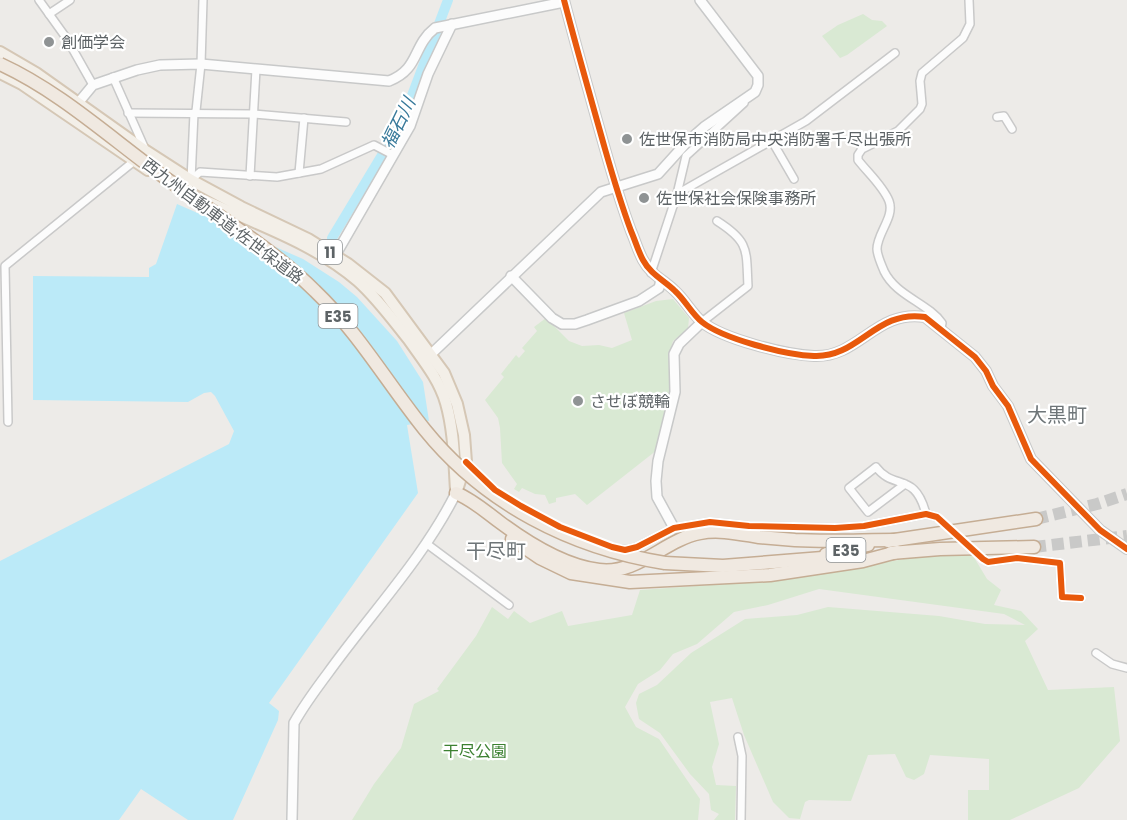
<svg xmlns="http://www.w3.org/2000/svg" width="1127" height="820" font-family="Poppins,'Noto Sans JP',sans-serif">
  <rect width="100%" height="100%" fill="#edebe8"/>
  <g fill="#d9e9d3">
    <path d="M863,14L872,20L882,21L887,26L847,55L840,58L822,36L838,25Z"/>
    <path d="M673,299L689,318L688,329L673,341L669,355L671,394L657,450L587,505L575,494L556,498V502L549,504L545,495L535,494L522,488L519,492L514,489L517,484L502,463L500,428L498,418L485,400L504,377L501,374L516,355L519,358L525,351L522,348L537,331L534,327L546,318L569,341L582,346L599,345L612,348L632,340L624,313L656,301Z"/>
    <path d="M972,554L987,579L1001,590L994,605L1021,611L1038,629L1025,641L1048,690L1114,687L1120,741L1079,788L1010,820H968V790H989V759L930,755L924,774L914,780L906,777L895,754L868,755L851,801L809,800L805,802L800,819L789,818L773,802L744,735L732,698L710,702L719,744L712,767L716,785L736,786L735,820H714L719,814L711,810L709,794L690,774L660,733L639,719L636,703L639,694L657,685L691,653L745,619L797,615L828,607L939,616L985,624L1025,625L1004,614L819,589L768,605L734,612L697,644L673,654L660,670L638,684L625,707L636,727L659,739L700,799L698,820H352L374,784L401,748L414,704L439,691L437,689L476,636L492,607L508,619L514,611L530,623L562,611L568,626L632,615L640,590L769,581L923,556Z"/>
  </g>
  <path fill="#bbeaf8" d="M177,204L303,259L339,282L357,297L397,341L423,382L429,421L407,425L418,493L269,703L279,711L278,720L233,820H188L141,789L119,820H0V561L229,444L234,431L215,396L211,392L204,393L188,402L33,400V276L149,277V268L156,264Z"/>
  <g fill="none" stroke-linecap="round" stroke-linejoin="round">
    <path stroke="#bbeaf8" stroke-width="10" d="M332,238L402,122L448,0"/>
    <path stroke="#c9c9c8" stroke-width="7" stroke-dasharray="7 3.5" stroke-linecap="butt" d="M937,517L970,548"/>
    <g stroke="#c9c9c8" stroke-width="12" stroke-dasharray="12 6" stroke-linecap="butt">
      <path d="M1036,519L1097,504L1127,494"/>
      <path d="M1034,547L1127,536"/>
    </g>
    <defs>
      <g id="street">
        <path d="M39,0L67,39L93,85"/>
        <path d="M49,14L70,0"/>
        <path d="M113,77L145,149"/>
        <path d="M128,113L253,114L346,122"/>
        <path d="M997,117L1004,116L1012,129"/>
        <path d="M772,141L794,179"/>
        <path d="M299,173L304,118"/>
        <path d="M250,176L256,69"/>
        <path d="M191,180L194,113L196,111L201,64L203,0"/>
        <path d="M186,192L191,180L200,172L277,177L321,169L374,145L393,155"/>
        <path d="M677,194L806,121L895,53"/>
        <path d="M651,273L677,194L686,156L744,103"/>
        <path d="M702,322L748,286C746,250 750,242 717,221"/>
        <path d="M941,328L942,323C928,303 896,296 884,271C882,266 877,255 877,249C877,233 895,217 889,201C883,186 868,173 858,160V155L862,149L898,131L920,109L922,104L920,81L922,73L963,38L970,24L969,0"/>
        <path d="M8,422L5,266L133,162"/>
        <path d="M466,462L485,481"/>
        <path d="M905,484L868,512L849,488L876,467C894,491 915,471 926,514"/>
        <path d="M427,544L509,605"/>
        <path d="M620,549L625,550L637,547L674,528L710,522L749,526L835,528L864,526L926,514L937,517"/>
        <path d="M979,555L988,562L1017,558L1060,563L1062,597L1081,598"/>
        <path d="M1096,653L1112,664L1127,668"/>
        <path d="M738,737L742,756L741,820"/>
      </g>
      <g id="secondary">
        <path d="M564,0C577,50 591,99 605,149C613,177 621,204 631,231C635,240 638,251 643,260C651,275 664,280 675,291C685,300 692,314 702,322C723,339 786,355 814,356C859,358 876,309 925,317L975,357L986,371L993,386L1008,406L1031,459L1100,530L1127,549"/>
        <path d="M74,108L93,85L137,70L160,65L201,64L389,81C420,69 412,46 435,28L564,2"/>
        <path d="M332,261L410,126L428,74L452,24"/>
        <path d="M511,276L552,318L562,324H575L587,320L639,301L659,288L661,280"/>
        <path d="M426,359L601,192L658,174L687,142L704,127L755,92L758,85V76L700,0"/>
        <path d="M674,528L657,497L656,481L658,461L675,392L674,354L679,344L702,322"/>
        <path d="M292,820L294,723C304,705 316,689 328,673C371,613 423,559 456,493"/>
      </g>
      <g id="primary">
        <path d="M0,52L36,73L146,151L191,180L241,207L308,239L348,264L385,293L444,373L457,404L464,435L466,462L456,493"/>
        <path d="M0,73L22,84L148,170"/>
        <path d="M204,200C256,224 314,243 358,281C377,298 393,320 409,340C423,360 439,379 446,403C454,431 454,460 456,490"/>
      </g>
      <g id="highway">
        <path d="M456,493C473,500 486,512 501,523C528,543 565,566 599,570C638,575 664,540 700,533C719,529 740,534 759,537C771,538 783,539 795,540C828,542 862,540 896,540"/>
        <path d="M512,539L540,558L571,573L630,582L770,575L863,561L897,552"/>
        <path d="M888,541L1036,519"/>
        <path d="M891,553L940,549L1034,547"/>
        <path d="M826,554L868,545"/>
        <path d="M665,563L723,566L835,557"/>
      </g>
    </defs>
    <use href="#street" stroke="#c9c9c9" stroke-width="10"/>
    <use href="#secondary" stroke="#c8c9c9" stroke-width="12"/>
    <use href="#primary" stroke="#d5c7b5" stroke-width="14"/>
    <use href="#highway" stroke="#c5ad94" stroke-width="15"/>
    <use href="#street" stroke="#fcfcfc" stroke-width="7"/>
    <use href="#secondary" stroke="#fcfcfc" stroke-width="9"/>
    <use href="#primary" stroke="#f3efe8" stroke-width="10"/>
    <use href="#highway" stroke="#f0e9e1" stroke-width="12"/>
    <defs>
      <path id="highway-bridge" d="M0,64C59,91 108,136 160,174C211,212 271,247 315,291C358,332 388,384 425,430C485,504 571,548 665,563"/>
    </defs>
    <use href="#highway-bridge" stroke="#c5ad94" stroke-width="15" stroke-linecap="butt"/>
    <use href="#highway-bridge" stroke="#f0e9e1" stroke-width="12"/>
    <defs>
      <g id="cycleway">
        <path d="M564,0C577,50 591,99 605,149C613,177 621,204 631,231C635,240 638,251 643,260C651,275 664,280 675,291C685,300 692,314 702,322C723,339 786,355 814,356C859,358 876,309 925,317L975,357L986,371L993,386L1008,406L1031,459L1100,530L1127,549"/>
        <path d="M466,462L495,490L521,506L560,527L612,547L625,550L637,547L674,528L710,522L749,526L835,528L864,526L926,514L937,517L983,559L988,562L1017,558L1060,563L1062,597L1081,598"/>
      </g>
    </defs>
    <use href="#cycleway" stroke="#fff" stroke-width="10"/>
    <use href="#cycleway" stroke="#e8590c" stroke-width="6"/>
  </g>
  <g fill="#8f9394" stroke="#fff" stroke-width="2">
    <circle cx="49" cy="42" r="6"/>
    <circle cx="627" cy="139" r="6"/>
    <circle cx="644" cy="198" r="6"/>
    <circle cx="578" cy="401" r="6"/>
  </g>
  <g text-anchor="middle" dominant-baseline="central" stroke-width="4.5" stroke-linejoin="round" paint-order="stroke">
    <g fill="#fff" stroke="#8e9294" stroke-width="1.5">
      <rect x="318" y="240" width="24" height="24" rx="4.5"/>
      <rect x="318.5" y="304" width="39" height="24" rx="4.5"/>
      <rect x="826.5" y="538" width="39" height="24" rx="4.5"/>
    </g>
    <g font-size="15" font-weight="bold" fill="#5d6366">
      <text x="330" y="252">11</text>
      <text x="338" y="316">E35</text>
      <text x="846" y="550">E35</text>
    </g>
    <g font-size="16" fill="#5d6366" stroke="#fff" text-anchor="start">
      <text x="61" y="42">創価学会</text>
      <text x="639" y="139">佐世保市消防局中央消防署千尽出張所</text>
      <text x="656" y="198">佐世保社会保険事務所</text>
      <text x="590" y="401">させぼ競輪</text>
    </g>
    <g font-size="16" fill="#5d6366" stroke="#fff">
      <text transform="translate(223 221) rotate(37)">西九州自動車道;佐世保道路</text>
    </g>
    <g font-size="16" fill="#3c8131" stroke="#fff">
      <text x="475" y="751">干尽公園</text>
    </g>
    <g font-size="18" font-style="italic" fill="#37799a" stroke="#fff">
      <text transform="translate(398 123) rotate(-64)">福石川</text>
    </g>
    <g font-size="20" fill="#6e7578" stroke="#fff">
      <text x="1057" y="415">大黒町</text>
      <text x="496" y="551">干尽町</text>
    </g>
  </g>
</svg>
